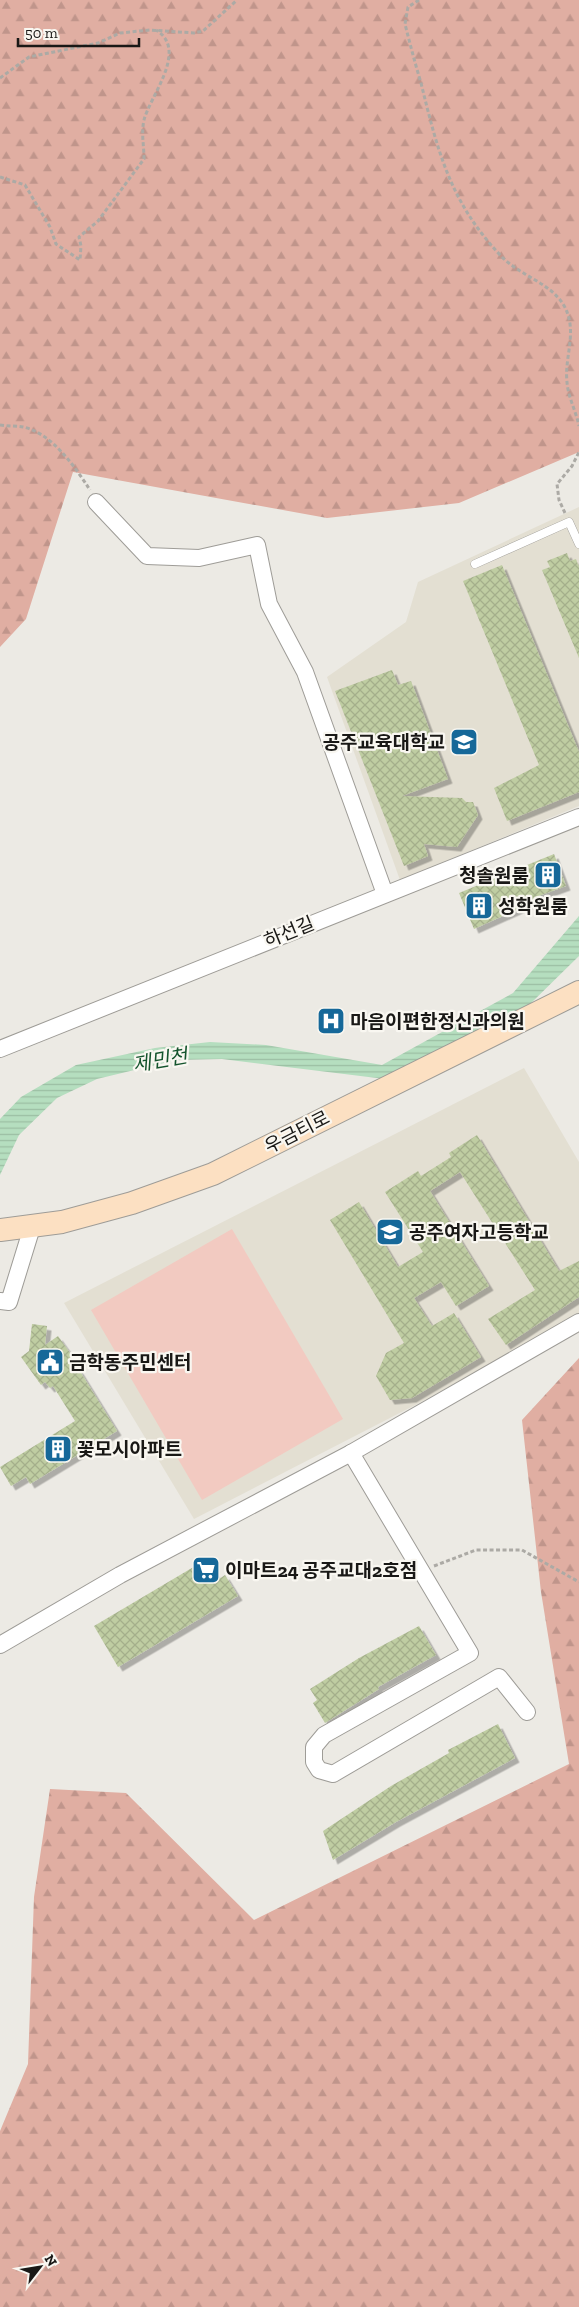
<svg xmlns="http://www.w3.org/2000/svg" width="579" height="2307" font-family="'Zilla Slab','Noto Sans KR',serif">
  <defs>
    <pattern id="forest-firs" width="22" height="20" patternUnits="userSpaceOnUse" patternTransform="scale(1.25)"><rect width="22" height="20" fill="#e0aea2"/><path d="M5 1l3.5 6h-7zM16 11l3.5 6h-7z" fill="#c0958b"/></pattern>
    <pattern id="water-rules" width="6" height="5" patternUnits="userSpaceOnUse" patternTransform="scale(1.25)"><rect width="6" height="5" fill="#b5debf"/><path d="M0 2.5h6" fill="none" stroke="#9bbea3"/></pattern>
    <pattern id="building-cross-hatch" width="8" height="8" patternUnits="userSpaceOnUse" patternTransform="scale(1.25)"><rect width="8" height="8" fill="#bfcda2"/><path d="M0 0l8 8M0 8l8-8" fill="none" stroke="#a4af8b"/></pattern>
    <filter id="shadow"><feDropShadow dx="4.5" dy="4.5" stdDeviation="0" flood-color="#0004"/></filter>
  </defs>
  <rect width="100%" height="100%" fill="#eceae4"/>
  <g fill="#e3dfd2">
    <path d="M579,507V806L400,880L327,677L406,622L418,582Z"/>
    <path d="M524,1068L579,1162V1315L421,1402L194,1519L64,1303Z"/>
  </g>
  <path fill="#f2cac1" d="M232,1229L343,1419L202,1500L91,1310Z"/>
  <g fill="url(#forest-firs)">
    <path d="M0,0H579V452L459,503L327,518L73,472L26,619L0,647Z"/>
    <path d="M579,1358V2307H0V2131L28,2064L34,1897L50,1789L126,1793L254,1920L569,1764L541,1592L522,1420Z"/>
  </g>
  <path fill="url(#water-rules)" d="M579,916V956L527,1007L385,1079L222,1059L176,1060L97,1079L57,1098L19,1135L0,1175V1119L21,1097L76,1065L155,1048L210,1042L266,1045L382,1065L513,993Z"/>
  <g fill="url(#building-cross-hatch)" filter="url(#shadow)">
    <path d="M567,553L570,561L576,559L579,567V658L542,570L550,567L547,561Z"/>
    <path d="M502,565L579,752V792L507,821L494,788L539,765L463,581Z"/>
    <path d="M392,670L398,685L411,681L448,779L402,796L462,798L466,802H473L478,815L457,847L424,844L428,856L404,866L335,691Z"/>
    <path d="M554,854L566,886L533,898L534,902L474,929L459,893Z"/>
    <path d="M477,1135L559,1271L579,1261V1297L506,1345L488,1319L535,1290L460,1172L430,1191L489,1286L456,1306L441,1282L414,1298L432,1326L454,1313L481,1357L412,1398L390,1400L376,1376L386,1353L404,1343L330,1220L359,1202L398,1267L423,1252L385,1192L418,1171L421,1176L451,1157L449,1153Z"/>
    <path d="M32,1324L47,1326L45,1345L58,1336L80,1367L78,1368L117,1431L30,1484L26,1477L11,1486L0,1467L75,1421L53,1386L50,1388L45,1382L41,1385L21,1357L29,1351Z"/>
    <path d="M207,1559L219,1579L225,1575L238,1596L118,1667L94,1626Z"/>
    <path d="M419,1626L436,1655L378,1687L379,1689L325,1723L313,1703L317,1700L310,1689L359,1658Z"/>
    <path d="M498,1724L515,1758L396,1822L333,1860L323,1831L391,1786L449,1753L448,1750Z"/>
  </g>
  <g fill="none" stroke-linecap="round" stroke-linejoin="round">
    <defs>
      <path id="service" d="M475,564L569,522L579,544"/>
      <g id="minor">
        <path d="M96,502L147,556L199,558L257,545L269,604L305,672L385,894"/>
        <path d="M0,1049L579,817"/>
        <path d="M0,1301L9,1302L33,1224"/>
        <path d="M351,1453L470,1653L324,1735L314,1747V1762L319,1770L333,1774L499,1677L527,1712"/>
        <path d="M0,1645L120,1575L351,1453L579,1322"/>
      </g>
      <path id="secondary" d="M0,1230L62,1222L132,1203L213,1174L579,992"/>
    </defs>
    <use href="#service" stroke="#9e9c97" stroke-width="9"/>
    <use href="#minor" stroke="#9e9c97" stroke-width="18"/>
    <use href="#secondary" stroke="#9e9c97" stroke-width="24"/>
    <g stroke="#acaaa5" stroke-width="3" stroke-dasharray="4 2.5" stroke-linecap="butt">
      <path d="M419,0L408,7L405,24C410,44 415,63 421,83C438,152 450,202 501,256C519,275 550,283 563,304C579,330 564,356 567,382C568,397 576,411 579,426"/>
      <path d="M0,78L29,57L98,43L120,33L150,30L194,33L203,31L237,0"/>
      <path d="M0,177L25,185L50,227L56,244L80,260L81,246L79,237L98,221L144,159C144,145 141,133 144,120C150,96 189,50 156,30"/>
      <path d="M0,425C8,426 16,426 23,427C52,433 75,467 90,490"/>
      <path d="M565,513L559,500L557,484L572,466L579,452"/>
      <path d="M434,1566L476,1550H522L579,1582"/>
    </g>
    <use href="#service" stroke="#fff" stroke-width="8"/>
    <use href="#minor" stroke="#fff" stroke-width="16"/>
    <use href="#secondary" stroke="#fce0c2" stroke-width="22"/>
  </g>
  <defs>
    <symbol id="university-square" viewBox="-11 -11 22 22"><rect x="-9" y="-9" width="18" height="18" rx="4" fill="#166899" stroke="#f9f7f1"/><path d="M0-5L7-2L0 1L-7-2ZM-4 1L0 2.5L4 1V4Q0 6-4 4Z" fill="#fff"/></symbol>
    <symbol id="building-square" viewBox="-11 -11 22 22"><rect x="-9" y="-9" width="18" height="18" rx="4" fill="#166899" stroke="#f9f7f1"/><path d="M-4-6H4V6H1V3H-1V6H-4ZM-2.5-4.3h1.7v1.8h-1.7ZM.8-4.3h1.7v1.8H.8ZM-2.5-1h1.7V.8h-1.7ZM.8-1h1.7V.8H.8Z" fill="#fff"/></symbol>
    <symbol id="hospital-square" viewBox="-11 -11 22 22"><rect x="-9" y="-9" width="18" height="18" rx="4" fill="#166899" stroke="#f9f7f1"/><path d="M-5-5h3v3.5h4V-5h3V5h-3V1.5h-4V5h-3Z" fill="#fff"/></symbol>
    <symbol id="school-square" viewBox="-11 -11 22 22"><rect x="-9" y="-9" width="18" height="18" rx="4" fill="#166899" stroke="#f9f7f1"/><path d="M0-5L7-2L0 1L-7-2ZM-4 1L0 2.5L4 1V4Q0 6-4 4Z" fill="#fff"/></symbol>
    <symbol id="civic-square" viewBox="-11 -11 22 22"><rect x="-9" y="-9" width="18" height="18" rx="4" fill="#166899" stroke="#f9f7f1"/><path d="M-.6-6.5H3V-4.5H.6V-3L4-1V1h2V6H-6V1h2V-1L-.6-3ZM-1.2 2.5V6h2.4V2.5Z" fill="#fff"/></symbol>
    <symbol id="supermarket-square" viewBox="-11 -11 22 22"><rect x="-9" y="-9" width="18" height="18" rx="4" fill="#166899" stroke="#f9f7f1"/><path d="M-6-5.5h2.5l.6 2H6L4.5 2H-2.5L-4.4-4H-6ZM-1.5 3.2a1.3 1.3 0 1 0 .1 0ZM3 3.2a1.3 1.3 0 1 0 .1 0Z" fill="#fff"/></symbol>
  </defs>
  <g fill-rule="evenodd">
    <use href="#university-square" x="448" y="726" width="32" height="32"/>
    <use href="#building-square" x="532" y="859" width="32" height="32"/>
    <use href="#building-square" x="463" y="890" width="32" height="32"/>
    <use href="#hospital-square" x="315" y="1005" width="32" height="32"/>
    <use href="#school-square" x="374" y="1216" width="32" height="32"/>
    <use href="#civic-square" x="34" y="1346" width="32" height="32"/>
    <use href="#building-square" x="42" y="1433" width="32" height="32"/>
    <use href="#supermarket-square" x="190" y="1554" width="32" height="32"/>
  </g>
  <g text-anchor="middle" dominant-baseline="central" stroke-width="4.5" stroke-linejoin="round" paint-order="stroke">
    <g font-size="19" font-weight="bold" fill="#191816" stroke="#f9f7f1" text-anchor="start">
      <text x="445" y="742" text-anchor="end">공주교육대학교</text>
      <text x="529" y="875" text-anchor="end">청솔원룸</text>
      <text x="498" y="906">성학원룸</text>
      <text x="350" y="1021">마음이편한정신과의원</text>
      <text x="409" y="1232">공주여자고등학교</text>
      <text x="69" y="1362">금학동주민센터</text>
      <text x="77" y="1449">꽃모시아파트</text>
      <text x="225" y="1570">이마트24 공주교대2호점</text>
    </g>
    <g font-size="19" fill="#191816" stroke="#f9f7f1">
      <text transform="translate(289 932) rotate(-22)">하선길</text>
      <text transform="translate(297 1132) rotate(-27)">우금티로</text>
    </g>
    <g font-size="20" font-style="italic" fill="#14542d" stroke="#f9f7f1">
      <text transform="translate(160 1060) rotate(-10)">제민천</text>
    </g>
  </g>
  <g transform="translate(40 2267) rotate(59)" stroke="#f9f7f1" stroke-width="4" paint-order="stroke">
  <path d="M0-4L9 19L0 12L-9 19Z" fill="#191816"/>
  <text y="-8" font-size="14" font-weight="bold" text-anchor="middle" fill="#191816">N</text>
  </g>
  <path d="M18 38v8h121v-8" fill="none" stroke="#191816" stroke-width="2.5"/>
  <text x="25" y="38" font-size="15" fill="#191816" stroke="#f9f7f1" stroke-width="4" paint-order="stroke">50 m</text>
</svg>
